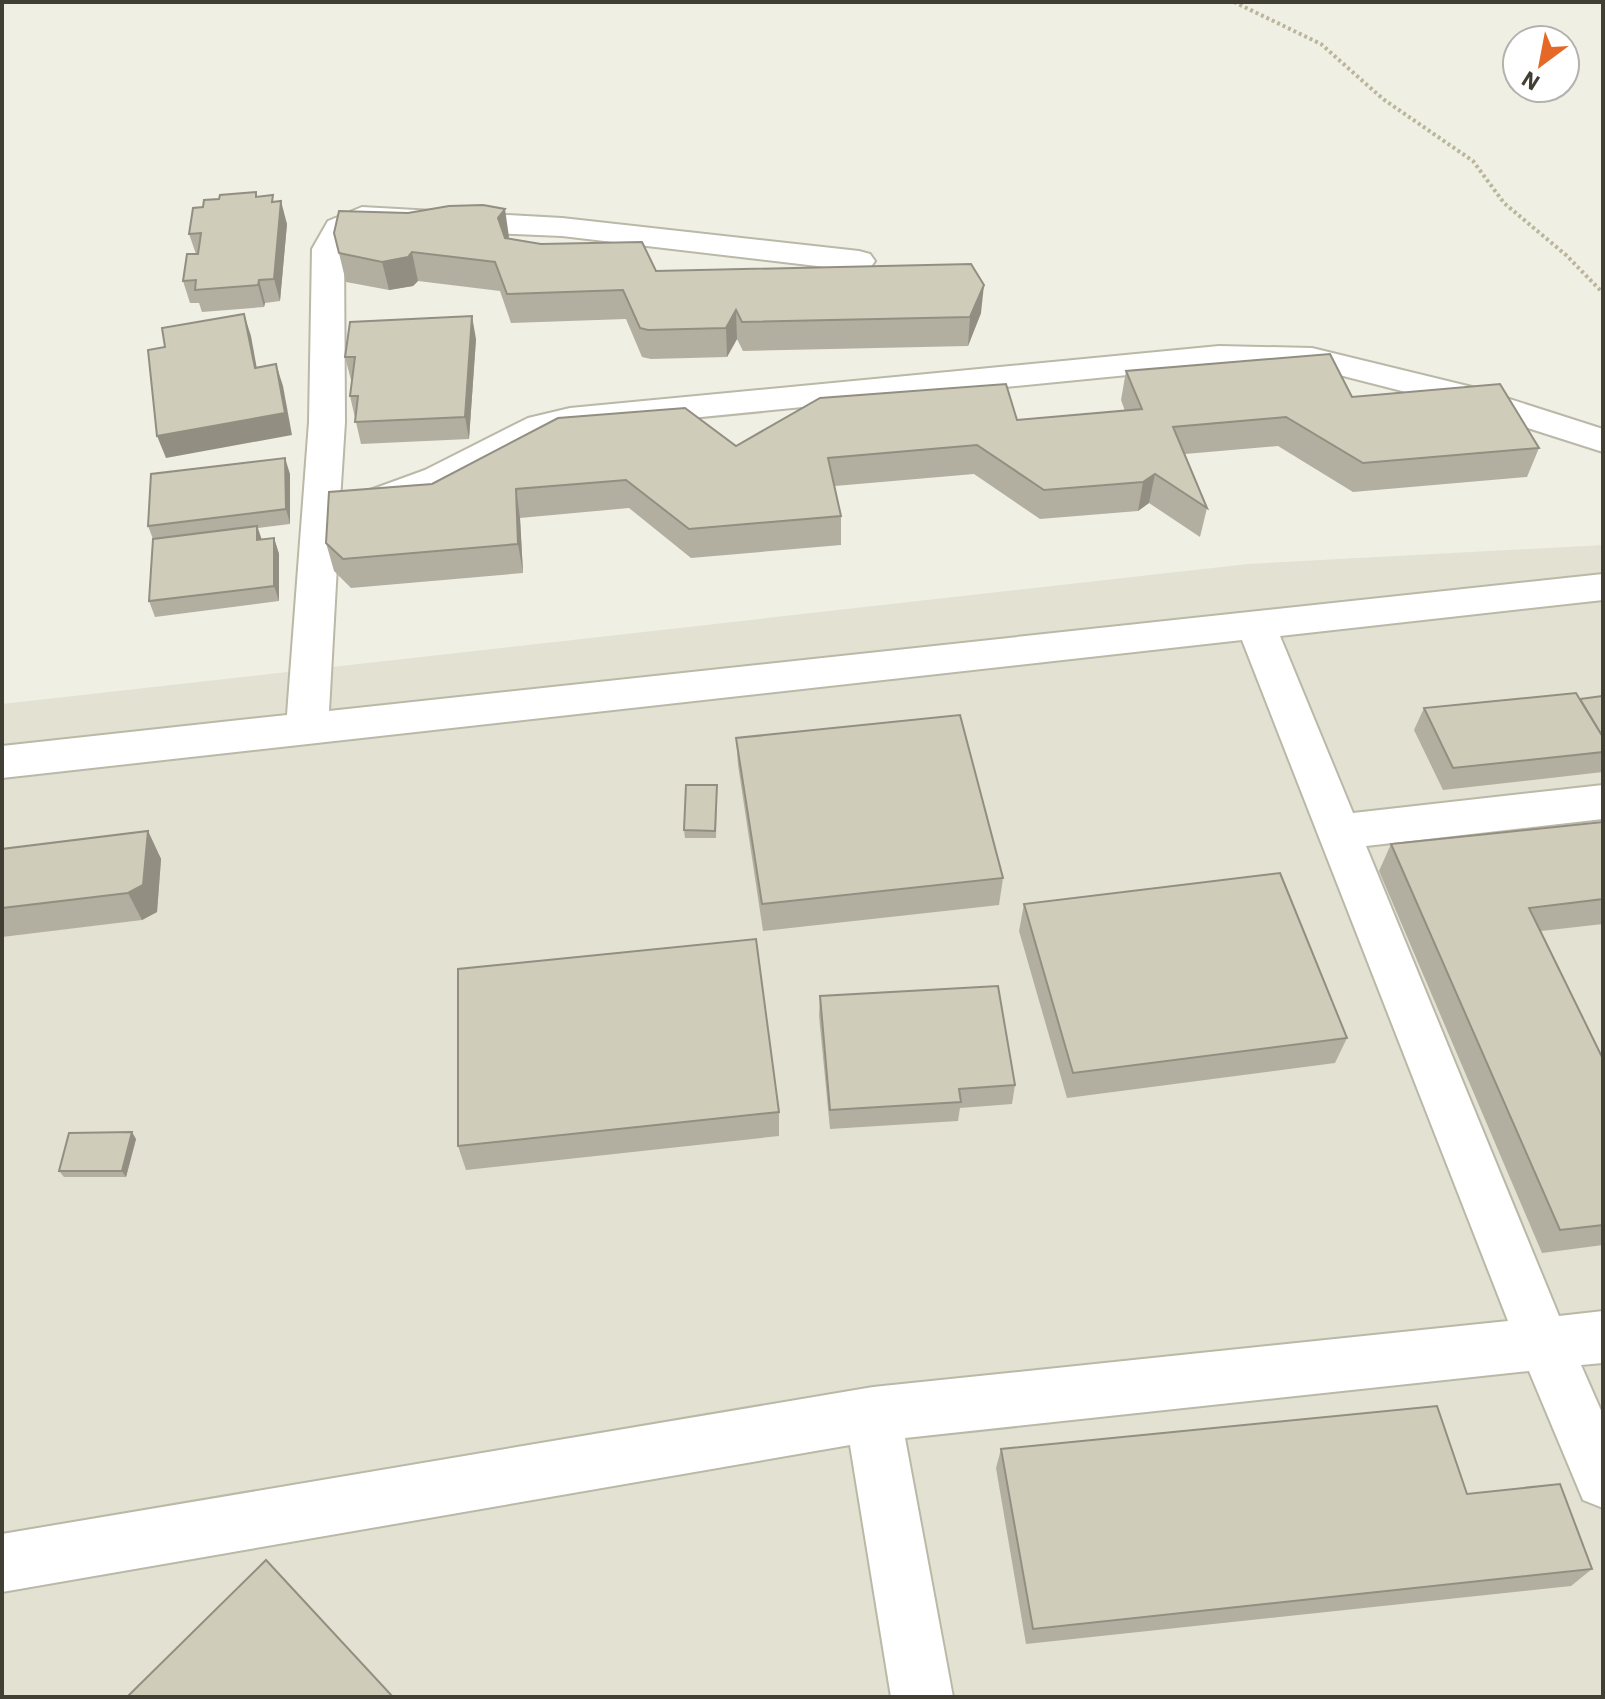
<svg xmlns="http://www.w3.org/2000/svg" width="1605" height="1699" font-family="'IBM Plex Sans',sans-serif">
  <rect width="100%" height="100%" fill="#f0efe4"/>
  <path fill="#e3e1d2" d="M1603,545V1697H2V704L1248,564Z"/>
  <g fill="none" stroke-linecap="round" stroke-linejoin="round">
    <defs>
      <path id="minor" d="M362,207L562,218L859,251L870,254L875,261L870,268L859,271L562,236L360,228L349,236L344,249L345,422L340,501L425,470L528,418L570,408L1219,346L1312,348L1472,387L1603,429V452L1449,403L1312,368L1219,366L570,430L553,434L451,486L339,529L329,711L1603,574V600L1280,636L1353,813L1603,785V819L1366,846L1559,1316L1603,1311V1363L1581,1365L1603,1415V1508L1583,1500L1529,1371L905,1438L953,1697H891L850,1445L2,1592V1534L873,1387L1508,1321L1242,640L2,778V746L287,715L309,422L312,249L328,221Z"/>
    </defs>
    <use href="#minor" stroke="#bab8a7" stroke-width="4"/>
    <path stroke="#bbb69a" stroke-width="4" stroke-dasharray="3 3" stroke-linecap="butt" d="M1234,2L1321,44L1383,99L1473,161L1504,203L1566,255L1603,293"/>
    <use href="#minor" fill="#fff" fill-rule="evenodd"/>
  </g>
  <g fill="#b3afa0">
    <path d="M257,196L274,202L287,224L280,301L265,303L264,307L202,312L199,303H190L183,281L196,254L189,234L203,207Z"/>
    <path d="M334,233L509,237L508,238L656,271L981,313L968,346L743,351L737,339L727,357L651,359L642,357L626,319L511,323L500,291L418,281L413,286L389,290L346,282Z"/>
    <path d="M476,339L469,439L361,444L350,396L352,380H351L345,357Z"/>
    <path d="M1126,371L1352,397L1539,448L1527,477L1353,492L1278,446L1185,454L1207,508L1200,537L1149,503L1138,511L1040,519L974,474L835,486L841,516V545L691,558L629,508L520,518L523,573L351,588L334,571L326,543L432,484L736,446L1125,411L1121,400Z"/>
    <path d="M290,474V524L258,528L262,540L274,538L279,554V601L155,617L149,601L153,539L148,526Z"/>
    <path d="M1603,696V772L1443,790L1414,730L1424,708L1580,699Z"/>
    <path d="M736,738L1003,878L999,905L763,931L738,765Z"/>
    <path d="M717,785L716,838H685L684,830Z"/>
    <path d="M1603,822V924L1541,931L1603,1059V1245L1542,1253L1379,871L1391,844Z"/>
    <path d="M148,831L161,859L157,912L142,920L2,937V849Z"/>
    <path d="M1024,904L1347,1038L1335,1063L1067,1098L1019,931Z"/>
    <path d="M820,996L1015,1085L1012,1104L960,1108L958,1121L830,1129L819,1016Z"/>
    <path d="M779,1112V1136L466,1170L458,1146Z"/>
    <path d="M136,1139L126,1177H64L59,1171Z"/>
    <path d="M1001,1449L1592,1569L1571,1586L1026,1644L996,1468Z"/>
  </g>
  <g fill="#928f82">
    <path d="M281,201L287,224L280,301L274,279Z"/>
    <path d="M505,209L509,237L502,246L498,218Z"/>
    <path d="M412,252L418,281L413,286L389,290L382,262Z"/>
    <path d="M259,280L265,303L264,307L258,285Z"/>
    <path d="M984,285L981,313L968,346L970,317Z"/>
    <path d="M736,310L737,339L727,357L726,328Z"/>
    <path d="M244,314L251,336L261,391L255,368Z"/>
    <path d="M472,316L476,339L469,439L465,417Z"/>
    <path d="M276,364L283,386L292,435L166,458L157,436Z"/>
    <path d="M285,458L290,474V524L286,509Z"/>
    <path d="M1155,474L1149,503L1138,511L1143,482Z"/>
    <path d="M516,489L520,518L523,573L518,544Z"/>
    <path d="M257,526L262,541L257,540Z"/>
    <path d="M274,538L279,554V601L274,586Z"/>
    <path d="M148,831L161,859L157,912L142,920L128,893Z"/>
    <path d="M132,1132L136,1139L126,1177L122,1171Z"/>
  </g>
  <g fill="#d0ccba" stroke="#928f82" stroke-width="2">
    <path d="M256,192V197L273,195L272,202L281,201L274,279L259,280L258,285L195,290L196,280L183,281L187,254H198L201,233L189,234L193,208L203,207L204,200L219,199L220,195Z"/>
    <path d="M483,205L505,209L498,218L505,238L541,244L642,242L656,271L971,264L984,285L970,317L742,322L736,310L726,328L648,330L640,328L623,290L507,294L495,262L412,252L408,257L382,262L339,253L334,233L339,211L408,213L449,206Z"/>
    <path d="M244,314L255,368L276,364L285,413L157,436L148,350L165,347L162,328Z"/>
    <path d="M472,316L465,417L355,422L358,396H350L355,357H345L350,322Z"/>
    <path d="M1330,354L1352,397L1500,384L1539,448L1363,463L1286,417L1173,427L1207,508L1155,474L1143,482L1044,490L977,445L828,458L841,516L689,529L626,480L516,489L518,544L343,559L326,543L329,492L432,484L558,418L685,408L736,446L820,398L1006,384L1017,420L1142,409L1126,371Z"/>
    <path d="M285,458L286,509L148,526L151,474Z"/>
    <path d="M257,526V540L274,538V586L149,601L153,539Z"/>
    <path d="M1576,693L1603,737V752L1453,768L1424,708Z"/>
    <path d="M1603,696V737L1580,699Z"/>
    <path d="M960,715L1003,878L762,904L736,738Z"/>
    <path d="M686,785H717L715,831L684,830Z"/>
    <path d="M1603,822V899L1529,908L1603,1059V1225L1560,1230L1391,844Z"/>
    <path d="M148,831L143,885L128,893L2,908V849Z"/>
    <path d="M1280,873L1347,1038L1073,1073L1024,904Z"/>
    <path d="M756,939L779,1112L458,1146V969Z"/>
    <path d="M998,986L1015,1085L959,1089L961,1102L830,1110L820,996Z"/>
    <path d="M132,1132L122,1171H59L69,1133Z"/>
    <path d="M1437,1406L1467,1494L1560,1484L1592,1569L1033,1629L1001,1449Z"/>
    <path d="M266,1560L393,1697H127Z"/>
  </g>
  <rect width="1605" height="1699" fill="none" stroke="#413f34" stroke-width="8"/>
  <g transform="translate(1541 64) rotate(212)"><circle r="38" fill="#ffffff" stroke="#b3b2ae" stroke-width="2"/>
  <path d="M0-6L14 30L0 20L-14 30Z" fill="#e56826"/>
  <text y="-12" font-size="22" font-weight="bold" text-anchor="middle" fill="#413f34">N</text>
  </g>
</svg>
